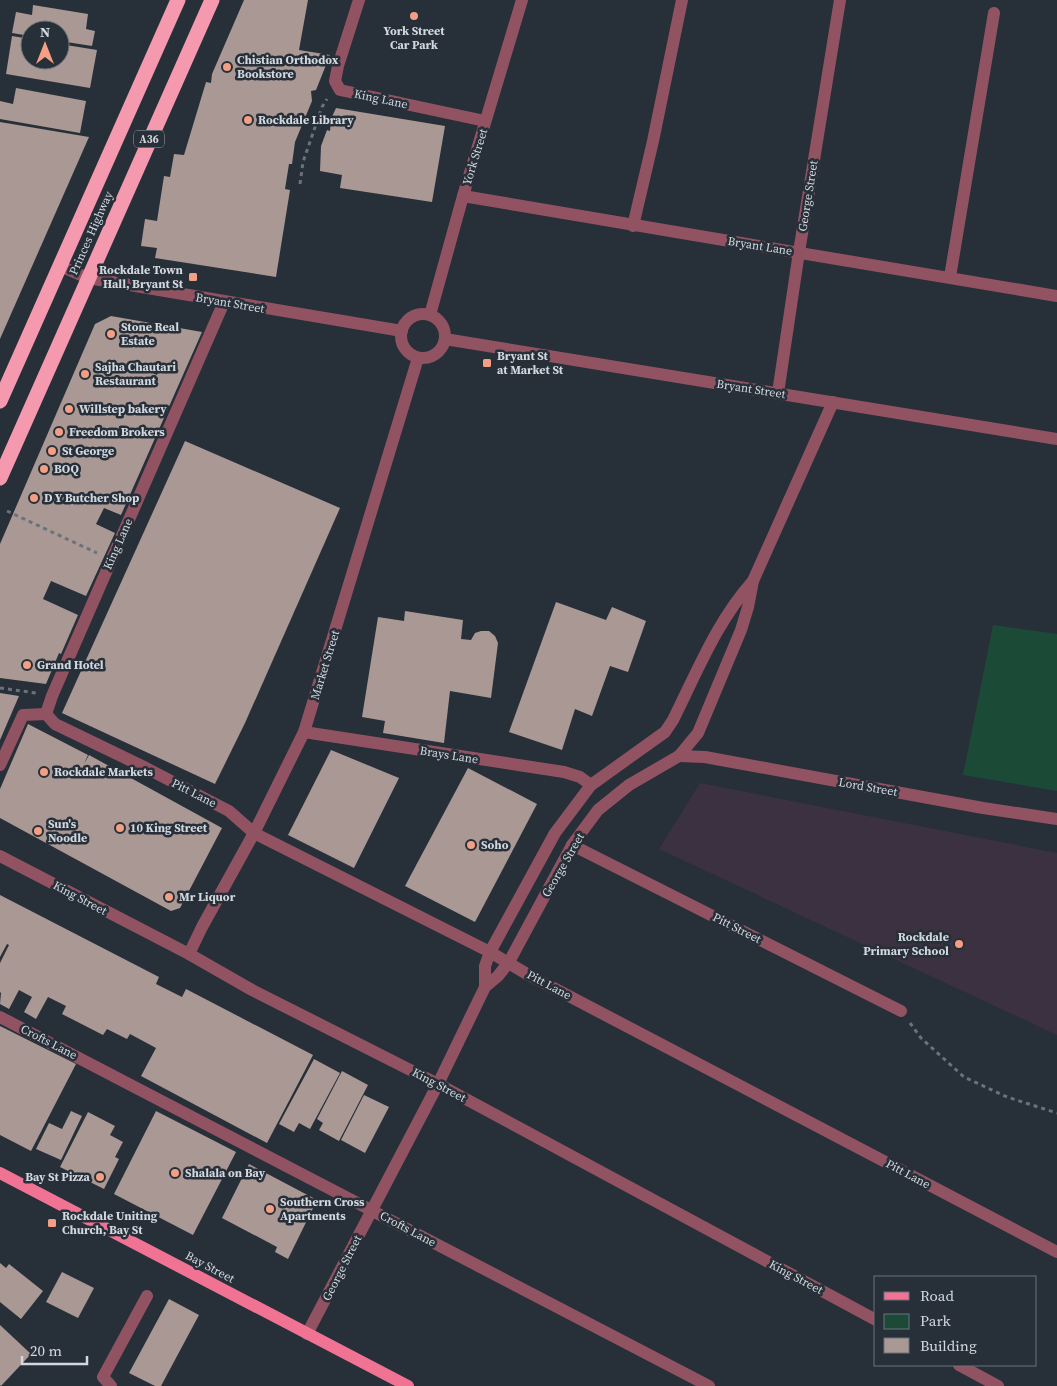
<svg xmlns="http://www.w3.org/2000/svg" width="1057" height="1386" font-family="'Source Serif 4',serif">
  <rect width="100%" height="100%" fill="#272f39"/>
  <path fill="#3c3140" d="M700,783L1057,853V1035L659,849Z"/>
  <path fill="#1b4b37" d="M993,625L1057,634V791L963,775Z"/>
  <g fill="#a99894" fill-rule="evenodd">
    <path d="M244,0H308L299,50L330,55L316,90L311,91L312,101L295,142L292,164H289L285,189L290,190L276,277L155,258L157,248L141,246L145,219L157,221L164,176L170,177L174,154L184,155L206,82L211,83L212,74Z"/>
    <path d="M33,5L88,14L86,29L95,31L92,46L60,41V30H30V36L12,33L16,12L32,15Z"/>
    <path d="M12,36L30,39V60H60V44L97,50L90,88L6,74Z"/>
    <path d="M16,88L86,101L80,133L0,119V101L13,104Z"/>
    <path d="M336,108L445,126L432,202L340,188L342,175L320,171L321,146L327,130L330,131L331,119Z"/>
    <path d="M0,122L89,137L0,339Z"/>
    <path d="M111,316L202,332L121,515L104,508L96,524L115,533L86,596L51,581L43,599L78,615L61,654L59,653L46,684L0,678V544L95,324ZM137,361L159,370L157,375L134,365Z"/>
    <path d="M185,441L340,508L245,723L215,784L62,713Z"/>
    <path d="M556,602L606,620L612,607L646,621L628,672L610,666L592,716L575,709L562,750L509,732Z"/>
    <path d="M405,611L463,620L461,639L471,640L475,633L481,631H489L495,636L498,643L491,698L450,691L444,743L383,733L385,721L362,717L378,617L404,621Z"/>
    <path d="M0,693L19,696L0,740Z"/>
    <path d="M28,724L88,755L84,764L89,755L222,828L180,908L171,911L0,818V789Z"/>
    <path d="M331,750L399,778L354,868L288,835Z"/>
    <path d="M468,768L537,804L475,922L405,886Z"/>
    <path d="M0,895L159,977L156,984L182,997L186,989L313,1055L267,1143L141,1076L156,1048L130,1034L127,1039L107,1029L103,1035L62,1014L66,1006L48,997L36,1019L24,1012L32,997L19,990L9,1009L0,1004L1,993L0,992V963L9,945L7,944L0,957Z"/>
    <path d="M0,1026L76,1064L31,1151L0,1135Z"/>
    <path d="M314,1059L340,1073L310,1129L299,1123L294,1132L279,1124Z"/>
    <path d="M342,1071L368,1085L339,1141L319,1130L323,1123L317,1119Z"/>
    <path d="M364,1095L389,1107L365,1153L341,1140Z"/>
    <path d="M71,1111L82,1116L61,1160L36,1149L49,1123L62,1129Z"/>
    <path d="M156,1111L236,1152L193,1235L114,1194Z"/>
    <path d="M88,1112L115,1126L110,1135L123,1142L115,1157L119,1159L104,1189L60,1167Z"/>
    <path d="M249,1164L317,1200L288,1259L275,1252L277,1247L222,1218Z"/>
    <path d="M0,1263L6,1268L9,1264L43,1291L21,1319L0,1302Z"/>
    <path d="M62,1272L94,1288L78,1318L46,1302Z"/>
    <path d="M169,1299L199,1315L161,1386H155L129,1373Z"/>
    <path d="M0,1325L31,1354L1,1386L0,1385Z"/>
  </g>
  <g fill="none" stroke-linecap="round" stroke-linejoin="round">
    <g stroke="#6b727b" stroke-width="3" stroke-dasharray="4 4" stroke-linecap="butt">
      <path d="M300,184L303,162L322,107L327,99"/>
      <path d="M7,511L97,553"/>
      <path d="M0,688L36,693"/>
      <path d="M910,1023L921,1038L964,1077L1007,1097L1057,1113"/>
    </g>
    <g stroke="#915362" stroke-width="12">
      <path d="M359,0L338,66L335,81L340,90L485,121"/>
      <path d="M463,196C661,231 859,262 1057,296"/>
      <path d="M633,226L653,141L682,0"/>
      <path d="M60,266L88,278L402,331"/>
      <path d="M950,277L994,13"/>
      <circle cx="423" cy="336" r="22"/>
      <path d="M430,315L463,196L522,0"/>
      <path d="M445,339L1057,439"/>
      <path d="M778,393L799,252L840,0"/>
      <path d="M46,714L55,724L146,768L229,811L254,833L490,952L527,974L1057,1252"/>
      <path d="M304,732L564,772L580,777L591,785"/>
      <path d="M679,756L705,757L983,808L1057,819"/>
      <path d="M0,765L23,715L46,714L52,696L224,302"/>
      <path d="M572,845L901,1011"/>
      <path d="M0,856L189,954L252,990L438,1084L876,1320"/>
      <path d="M189,954L202,927L254,833L304,732L418,358"/>
      <path d="M485,987V966L490,952L555,833L591,785L665,732L673,720C697,672 717,621 753,581"/>
      <path d="M0,1017L709,1386"/>
      <path d="M307,1334L438,1084L485,987L498,976L509,962L572,845L598,810L629,785L679,756L698,733L741,630L748,607L753,581L833,402"/>
      <path d="M959,1365L998,1386"/>
      <path d="M111,1386L103,1377L147,1296"/>
    </g>
    <path stroke="#f07394" stroke-width="12" d="M0,1173L408,1386"/>
    <g stroke="#f499ae" stroke-width="15">
      <path d="M0,401L178,0"/>
      <path d="M0,478L212,0"/>
    </g>
  </g>
  <g fill="#f39f83" stroke="#272f39" stroke-width="2">
    <circle cx="414" cy="16" r="5"/>
    <circle cx="227" cy="67" r="5"/>
    <circle cx="248" cy="120" r="5"/>
    <rect x="188" y="272" width="10" height="10" rx="2.5"/>
    <circle cx="111" cy="334" r="5"/>
    <rect x="482" y="358" width="10" height="10" rx="2.5"/>
    <circle cx="85" cy="374" r="5"/>
    <circle cx="69" cy="409" r="5"/>
    <circle cx="59" cy="432" r="5"/>
    <circle cx="52" cy="451" r="5"/>
    <circle cx="44" cy="469" r="5"/>
    <circle cx="34" cy="498" r="5"/>
    <circle cx="27" cy="665" r="5"/>
    <circle cx="44" cy="772" r="5"/>
    <circle cx="120" cy="828" r="5"/>
    <circle cx="38" cy="831" r="5"/>
    <circle cx="471" cy="845" r="5"/>
    <circle cx="169" cy="897" r="5"/>
    <circle cx="959" cy="944" r="5"/>
    <circle cx="175" cy="1173" r="5"/>
    <circle cx="100" cy="1177" r="5"/>
    <circle cx="270" cy="1209" r="5"/>
    <rect x="47" y="1218" width="10" height="10" rx="2.5"/>
  </g>
  <g text-anchor="middle" dominant-baseline="central" stroke-width="5" stroke-linejoin="round" paint-order="stroke">
    <rect fill="#272f39" stroke="#9fa5ad" stroke-width="1" x="134" y="130.5" width="30" height="17" rx="4"/>
    <g font-size="11" font-weight="bold" fill="#d3d8df">
      <text x="149" y="139">A36</text>
    </g>
    <g font-size="12" font-weight="bold" fill="#d3d8df" stroke="#272f39" text-anchor="start">
      <text x="414" y="31" text-anchor="middle">York Street<tspan x="414" dy="14">Car Park</tspan></text>
      <text x="237" y="60">Chistian Orthodox<tspan x="237" dy="14">Bookstore</tspan></text>
      <text x="258" y="120">Rockdale Library</text>
      <text x="183" y="270" text-anchor="end">Rockdale Town<tspan x="183" dy="14">Hall, Bryant St</tspan></text>
      <text x="121" y="327">Stone Real<tspan x="121" dy="14">Estate</tspan></text>
      <text x="497" y="356">Bryant St<tspan x="497" dy="14">at Market St</tspan></text>
      <text x="95" y="367">Sajha Chautari<tspan x="95" dy="14">Restaurant</tspan></text>
      <text x="79" y="409">Willstep bakery</text>
      <text x="69" y="432">Freedom Brokers</text>
      <text x="62" y="451">St George</text>
      <text x="54" y="469">BOQ</text>
      <text x="44" y="498">D Y Butcher Shop</text>
      <text x="37" y="665">Grand Hotel</text>
      <text x="54" y="772">Rockdale Markets</text>
      <text x="48" y="824">Sun's<tspan x="48" dy="14">Noodle</tspan></text>
      <text x="130" y="828">10 King Street</text>
      <text x="481" y="845">Soho</text>
      <text x="179" y="897">Mr Liquor</text>
      <text x="949" y="937" text-anchor="end">Rockdale<tspan x="949" dy="14">Primary School</tspan></text>
      <text x="185" y="1173">Shalala on Bay</text>
      <text x="90" y="1177" text-anchor="end">Bay St Pizza</text>
      <text x="280" y="1202">Southern Cross<tspan x="280" dy="14">Apartments</tspan></text>
      <text x="62" y="1216">Rockdale Uniting<tspan x="62" dy="14">Church, Bay St</tspan></text>
    </g>
    <g font-size="12" fill="#d3d8df" stroke="#272f39">
      <text transform="translate(381 99) rotate(12)">King Lane</text>
      <text transform="translate(475 157) rotate(-73)">York Street</text>
      <text transform="translate(808 196) rotate(-81)">George Street</text>
      <text transform="translate(91 233) rotate(-66)">Princes Highway</text>
      <text transform="translate(760 246) rotate(9)">Bryant Lane</text>
      <text transform="translate(230 303) rotate(10)">Bryant Street</text>
      <text transform="translate(751 389) rotate(9)">Bryant Street</text>
      <text transform="translate(118 544) rotate(-66)">King Lane</text>
      <text transform="translate(325 665) rotate(-73)">Market Street</text>
      <text transform="translate(449 755) rotate(9)">Brays Lane</text>
      <text transform="translate(868 787) rotate(10)">Lord Street</text>
      <text transform="translate(194 793) rotate(27)">Pitt Lane</text>
      <text transform="translate(563 865) rotate(-60)">George Street</text>
      <text transform="translate(80 898) rotate(28)">King Street</text>
      <text transform="translate(737 928) rotate(27)">Pitt Street</text>
      <text transform="translate(549 985) rotate(28)">Pitt Lane</text>
      <text transform="translate(49 1042) rotate(27)">Crofts Lane</text>
      <text transform="translate(439 1085) rotate(28)">King Street</text>
      <text transform="translate(908 1174) rotate(28)">Pitt Lane</text>
      <text transform="translate(408 1229) rotate(28)">Crofts Lane</text>
      <text transform="translate(210 1267) rotate(28)">Bay Street</text>
      <text transform="translate(342 1268) rotate(-63)">George Street</text>
      <text transform="translate(796 1277) rotate(28)">King Street</text>
    </g>
  </g>
  <rect x="874" y="1276" width="162" height="90" fill="#272f39" stroke="#6c737b"/>
  <rect x="884" y="1292" width="25" height="8" fill="#f07394" stroke="#6c737b"/>
  <text x="920" y="1301" font-size="15" fill="#d3d8df">Road</text>
  <rect x="884" y="1314" width="25" height="15" fill="#1b4b37" stroke="#6c737b"/>
  <text x="920" y="1326" font-size="15" fill="#d3d8df">Park</text>
  <rect x="884" y="1338" width="25" height="15" fill="#a99894" stroke="#6c737b"/>
  <text x="920" y="1351" font-size="15" fill="#d3d8df">Building</text>
  <g transform="translate(45 45)"><circle r="24" fill="#272f39" stroke="#6c737b"/>
  <path d="M0-4L9 19L0 12L-9 19Z" fill="#f39f83"/>
  <text y="-8" font-size="14" font-weight="bold" text-anchor="middle" fill="#d3d8df">N</text>
  </g>
  <path d="M22 1356v8h65v-8" fill="none" stroke="#d3d8df" stroke-width="2.5"/>
  <text x="30" y="1356" font-size="15" fill="#d3d8df" stroke="#272f39" stroke-width="4" paint-order="stroke">20 m</text>
</svg>
